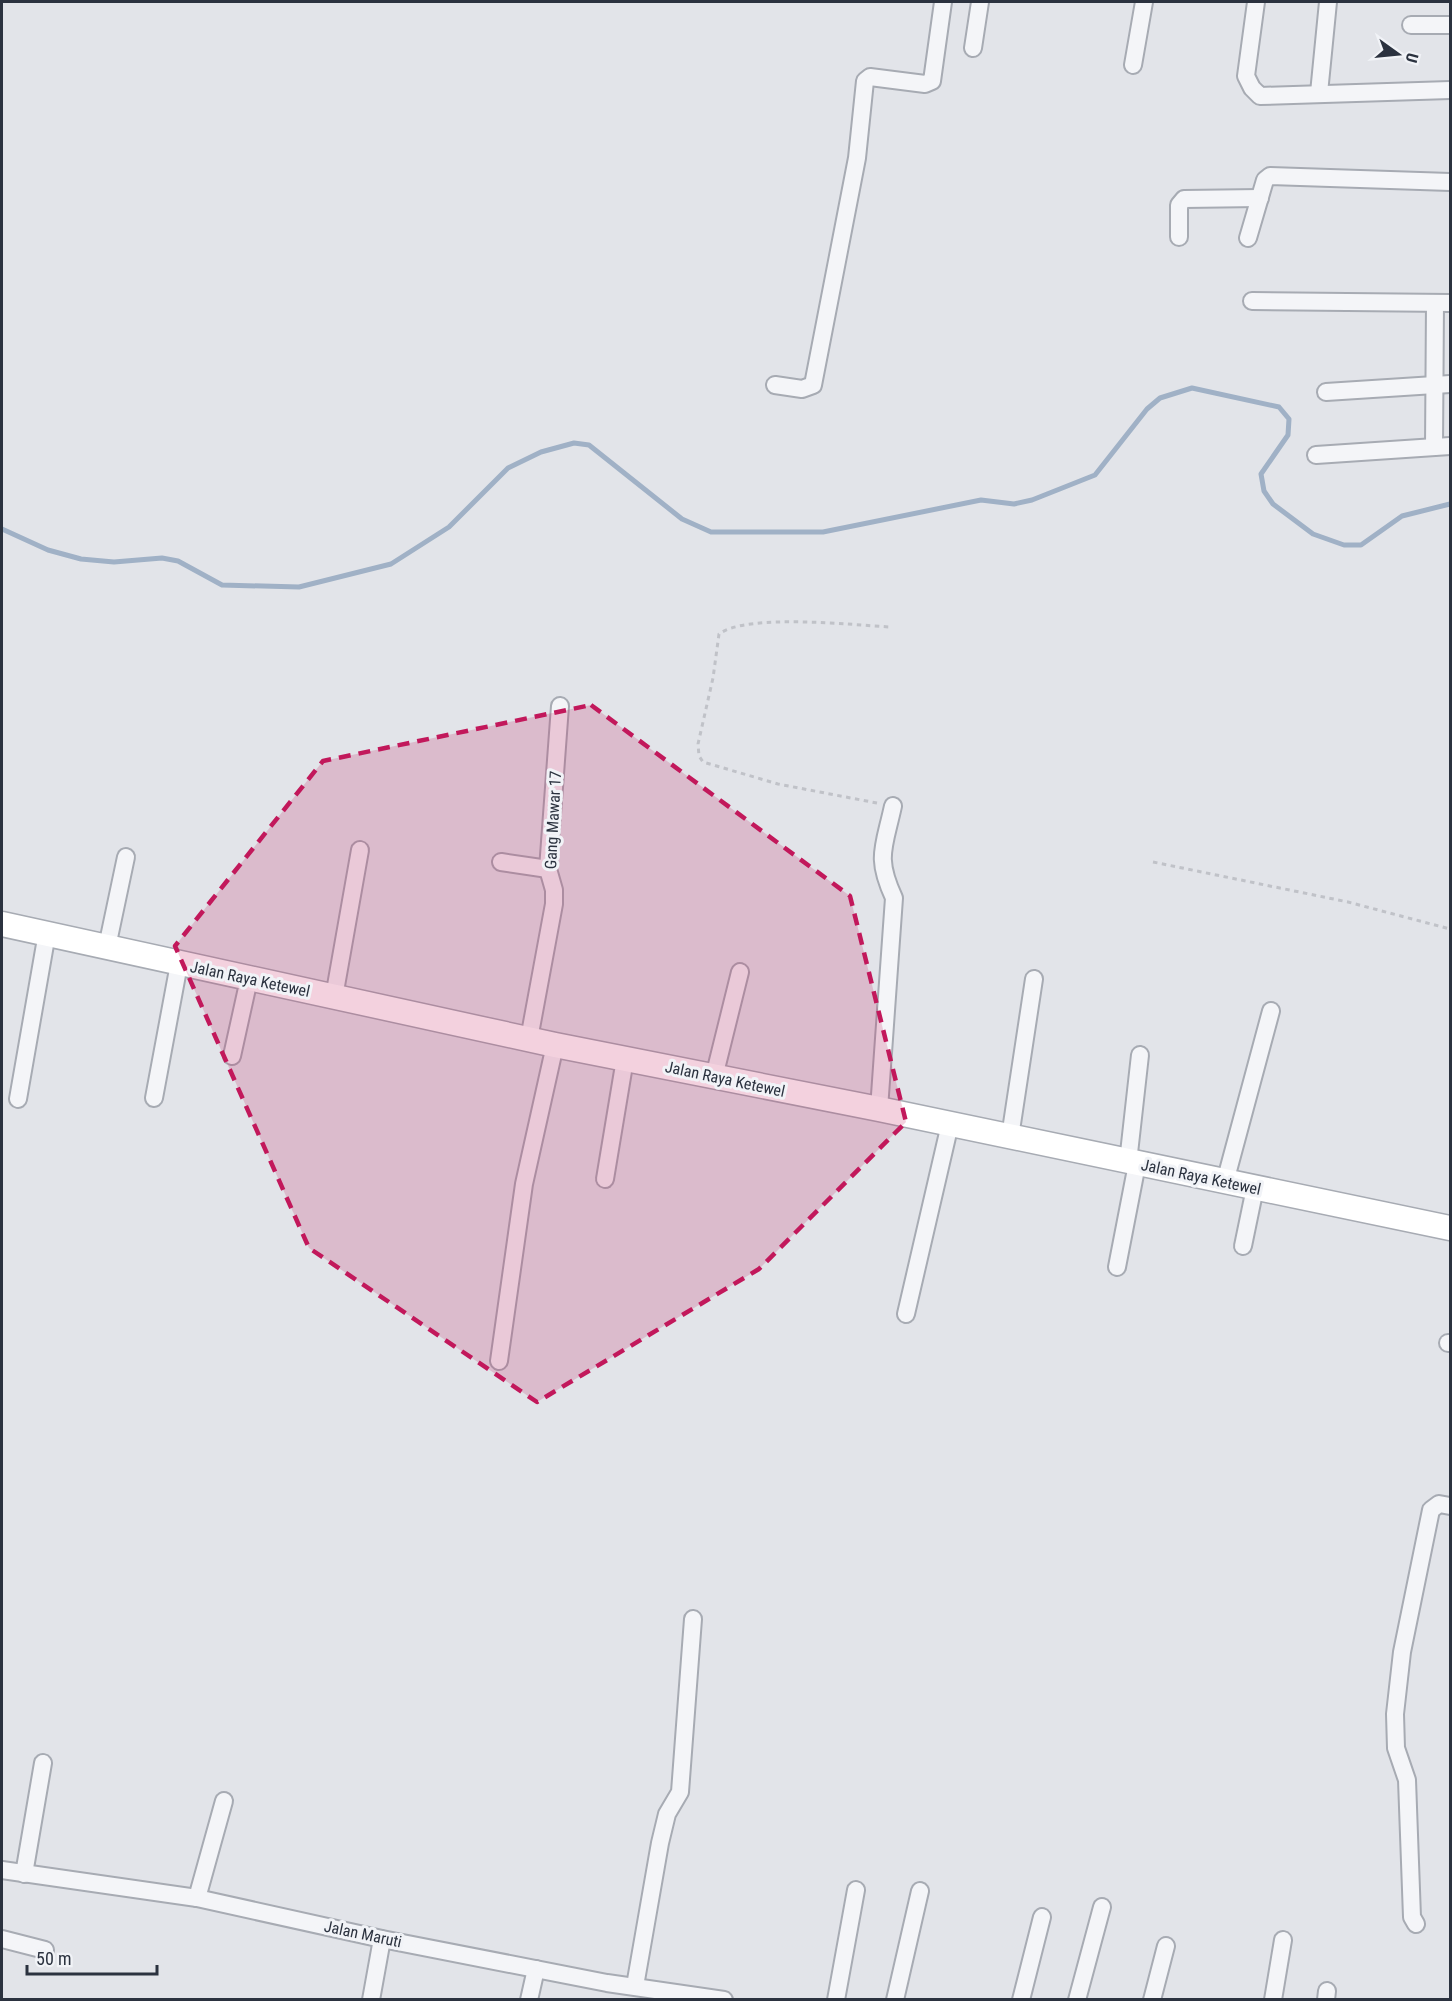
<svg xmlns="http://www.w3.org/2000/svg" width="1452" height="2001" font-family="'Roboto Condensed',sans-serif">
  <rect width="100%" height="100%" fill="#e2e4e9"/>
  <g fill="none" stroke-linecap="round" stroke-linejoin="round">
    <path stroke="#a0b1c6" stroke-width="5" d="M2,529L48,550L81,559L114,562L162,558L178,561L222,585L299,587L391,564L449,527L508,468L541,452L574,443L589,445L682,519L711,532H823L981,500L1014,504L1032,500L1095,475L1147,409L1160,398L1192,388L1279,407L1289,419L1288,435L1261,474L1264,491L1273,504L1313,534L1344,545H1361L1402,516L1450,504"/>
    <defs>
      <g id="street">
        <path d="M1256,2L1246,76L1252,88L1260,96L1450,90"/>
        <path d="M1411,25H1450"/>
        <path d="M973,48L980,2"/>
        <path d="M1133,65L1144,2"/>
        <path d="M1319,93L1328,2"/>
        <path d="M1179,237V205L1184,199L1260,198"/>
        <path d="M1248,238L1265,180L1270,176L1450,182"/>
        <path d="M1252,301L1450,303"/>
        <path d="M775,385L802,389L813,385L857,158L865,81L870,77L925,84L932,81L943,2"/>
        <path d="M1326,392L1450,384"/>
        <path d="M1434,447L1435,303"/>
        <path d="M1316,455L1450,446"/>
        <path d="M501,862L548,869"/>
        <path d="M107,947L126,857"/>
        <path d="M334,997L360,850"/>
        <path d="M529,1039L554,904V890L548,869L560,706"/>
        <path d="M232,1056L249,979"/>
        <path d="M714,1077L740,972"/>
        <path d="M154,1098L179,964"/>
        <path d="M18,1099L47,933"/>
        <path d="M879,1109L894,898C875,857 884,848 893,806"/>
        <path d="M1010,1137L1034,979"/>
        <path d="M1128,1162L1140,1055"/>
        <path d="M605,1179L625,1059"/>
        <path d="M1225,1182L1271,1011"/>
        <path d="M1243,1246L1255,1188"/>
        <path d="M1117,1267L1137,1164"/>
        <path d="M906,1314L950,1124"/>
        <path d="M1448,1343H1450"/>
        <path d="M499,1361L524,1184L555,1045"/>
        <path d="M2,1870L197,1898L382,1939L607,1983L724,2000"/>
        <path d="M24,1874L43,1763"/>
        <path d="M197,1898L224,1801"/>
        <path d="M1416,1924L1412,1917L1407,1780L1396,1748L1395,1714L1402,1652L1431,1510L1439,1504L1450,1506"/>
        <path d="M2,1939L45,1950"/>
        <path d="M635,1986L660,1843L667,1814L680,1792L693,1619"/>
        <path d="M371,2000L382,1939"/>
        <path d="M529,2000L536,1969"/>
        <path d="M836,2000L856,1890"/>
        <path d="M895,2000L920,1891"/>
        <path d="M1021,2000L1042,1917"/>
        <path d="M1077,2000L1102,1907"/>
        <path d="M1152,2000L1166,1946"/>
        <path d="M1273,2000L1283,1940"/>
        <path d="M1326,2000L1327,1991"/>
      </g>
      <path id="secondary" d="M2,924L555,1045L879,1109L1450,1228"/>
    </defs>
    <use href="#street" stroke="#a7abb3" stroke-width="20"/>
    <use href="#secondary" stroke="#a7abb3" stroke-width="27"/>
    <g stroke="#c0c2c8" stroke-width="3" stroke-dasharray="4.5 4.5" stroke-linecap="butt">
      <path d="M877,803L778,784L703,762L699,756L698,744L713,678L719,634C747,613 853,625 890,627"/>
      <path d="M1153,862L1348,902L1450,929"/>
    </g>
    <use href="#street" stroke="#f4f5f8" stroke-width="16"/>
    <use href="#secondary" stroke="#fff" stroke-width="24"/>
  </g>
  <path fill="#c2185b" fill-opacity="0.2" stroke="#c2185b" stroke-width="4.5" stroke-dasharray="12 8" stroke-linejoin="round" d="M591,705L850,896L906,1122L759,1269L537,1402L309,1248L175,946L323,761Z"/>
  <g text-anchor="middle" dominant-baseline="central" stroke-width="6" stroke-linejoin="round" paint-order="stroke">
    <g font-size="16" fill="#2b323f" stroke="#f1f3f7">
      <text transform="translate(553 820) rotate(-87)">Gang Mawar 17</text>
      <text transform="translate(250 979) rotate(12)">Jalan Raya Ketewel</text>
      <text transform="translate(725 1079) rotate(12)">Jalan Raya Ketewel</text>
      <text transform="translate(1201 1177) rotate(12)">Jalan Raya Ketewel</text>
      <text transform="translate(363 1934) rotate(12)">Jalan Maruti</text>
    </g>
  </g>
  <rect width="1452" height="2001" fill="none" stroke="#2b323f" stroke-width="6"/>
  <g transform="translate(1398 54) rotate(105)" stroke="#f1f3f7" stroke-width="4.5" paint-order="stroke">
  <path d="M0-4.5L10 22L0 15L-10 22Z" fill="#2b323f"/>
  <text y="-9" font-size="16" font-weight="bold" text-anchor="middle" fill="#2b323f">U</text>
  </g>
  <path d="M27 1965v9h130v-9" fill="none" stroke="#2b323f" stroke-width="3"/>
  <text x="36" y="1965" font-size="18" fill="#2b323f" stroke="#f1f3f7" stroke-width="4.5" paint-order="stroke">50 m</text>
</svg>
